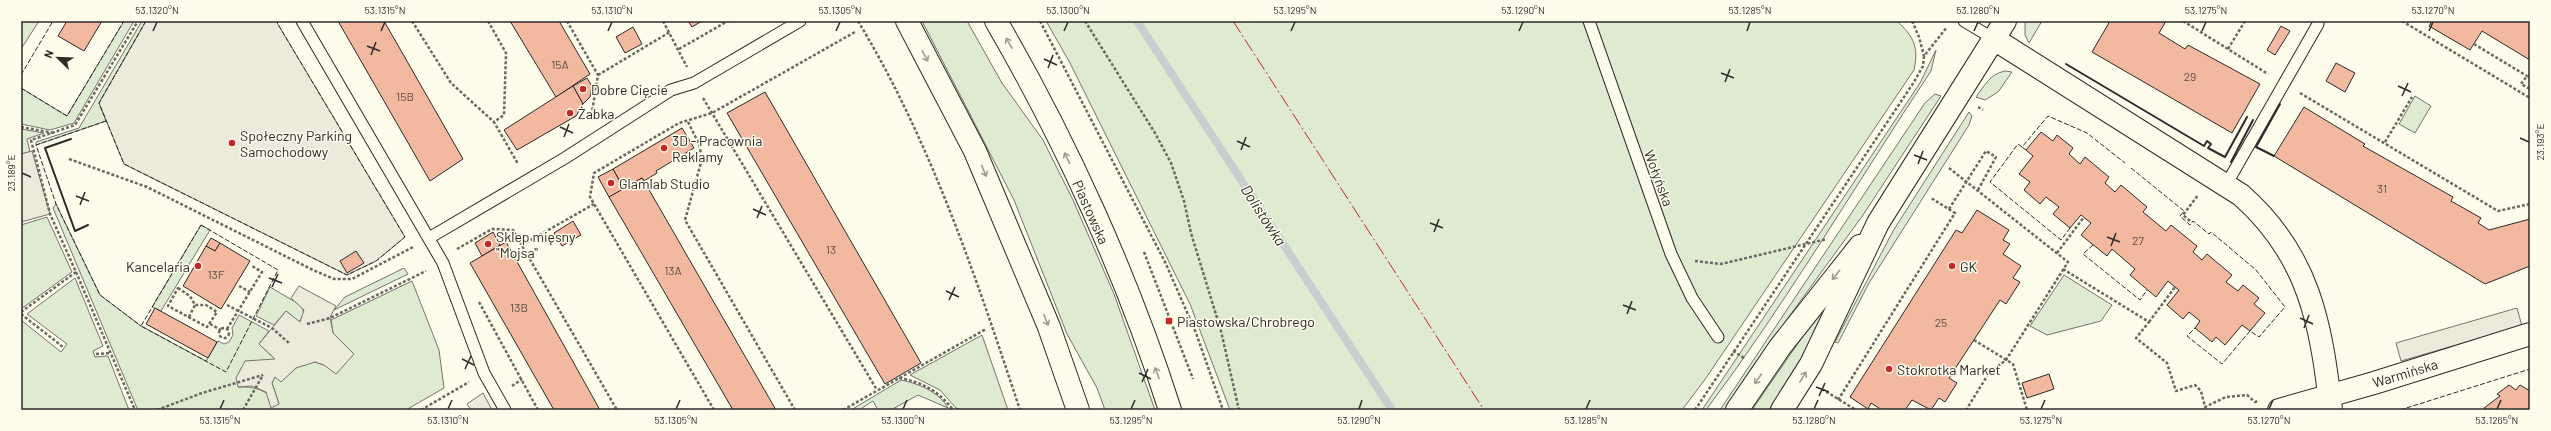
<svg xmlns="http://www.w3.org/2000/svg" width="2551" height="431" font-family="Barlow,sans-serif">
  <rect width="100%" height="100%" fill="#fdfbea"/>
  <g fill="#deebd1" stroke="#74746e">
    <path d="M21,21H39L21,49Z"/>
    <path d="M124,21H134L74,123L50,130L21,124V88L67,116Z"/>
    <path d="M142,21H146L99,103L106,121L36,145V142L79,128Z"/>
    <path d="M922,21H967L1002,83L1043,140L1073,200L1114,294L1155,410H1105L1097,388L1067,334L1014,200Z"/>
    <path d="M1046,21H1897C1914,37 1919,47 1914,70L1706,378L1682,410H1230L1190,304L1070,63Z"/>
    <path d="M2025,21H2042L2029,43L2025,35Z"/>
    <path d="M1936,50L1931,71C1856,184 1787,302 1706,410H1702L1920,83Z"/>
    <path d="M2005,71L2012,72L1998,92L1985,100L1976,97C1985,85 1990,74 2005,71Z"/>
    <path d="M1935,94L1941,96L1863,215L1753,366L1724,410H1720L1925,103Z"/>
    <path d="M2415,96L2431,106L2415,133L2399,124Z"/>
    <path d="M1969,112L1972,116L1969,125L1869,283L1838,343L1835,342L1893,231Z"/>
    <path d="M21,129L44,133L27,139L30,152L21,154Z"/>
    <path d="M56,204L100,295L141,326L206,361L218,341L224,344L229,342L233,335L232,328L239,315L269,331L259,344L275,359L238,387C257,386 266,391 279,404L272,383L275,376L281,381L296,368L307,363L315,362L324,365L354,354L333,333L331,320L412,281L439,350L444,388L406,410H140L137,408L53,208Z"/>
    <path d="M47,217L72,272L21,309V225Z"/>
    <path d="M201,225L210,230L161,311L152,307Z"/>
    <path d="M404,268L408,274L334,310L345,297Z"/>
    <path d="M2064,275L2112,305L2101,321L2047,335L2030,326Z"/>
    <path d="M75,278L103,346L93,351L95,357L108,356L129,410H21V320L61,352L67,344L27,314Z"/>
    <path d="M270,287L302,306L304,315L299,322L286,311L274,325L256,316Z"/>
    <path d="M1834,291C1815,333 1797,373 1769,410H1752Z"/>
    <path d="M982,335L1008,410H962L956,408L940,390L910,375Z"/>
    <path d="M901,380C917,383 940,392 948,408L918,395L891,410H878L873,401L859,410H851Z"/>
  </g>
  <g fill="#eceadb" stroke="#74746e">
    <path d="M146,21H276L405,237L376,261L347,275L124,164L99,103Z"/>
    <path d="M32,151L50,214L21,222V154Z"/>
    <path d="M299,286L336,306L330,317L333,333L354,354L336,374L324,365L315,362L296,368L281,382L275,377L272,383L279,404L271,408L266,392L252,386L238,387L236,378L245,361L275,359L259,344L286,311L300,322L304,310L291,298Z"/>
    <path d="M2517,308L2522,326L2401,361L2396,343Z"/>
    <path d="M483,393L492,410H471L467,404Z"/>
  </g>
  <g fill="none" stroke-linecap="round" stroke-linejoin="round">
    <path stroke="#c7d0d0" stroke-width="8" d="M1137,21L1392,410"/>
  </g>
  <g fill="#f2b8a0" stroke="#2b2b2b">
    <path d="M67,21H102L84,51L58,36Z"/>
    <path d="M338,21H384L463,159L430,181Z"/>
    <path d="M510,21H559L590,74L556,97Z"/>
    <path d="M688,21H702L692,27Z"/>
    <path d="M2110,21H2166L2159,33L2185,49L2188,45L2260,84L2232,133L2092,52Z"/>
    <path d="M2432,21H2530V60L2482,31L2470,50L2429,26Z"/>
    <path d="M2281,26L2290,31L2275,55L2267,50Z"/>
    <path d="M633,27L642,44L625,53L616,37Z"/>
    <path d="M2336,63L2355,73L2345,92L2326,81Z"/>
    <path d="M587,78L592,86L590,97L583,104L573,86Z"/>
    <path d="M573,86L583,104L576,116L517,150L504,130Z"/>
    <path d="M765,92L921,363L885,384L727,113Z"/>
    <path d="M2304,107L2365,144L2363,146L2453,197L2451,201L2481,218L2478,223L2489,230L2530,219V266L2485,284L2274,156Z"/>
    <path d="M682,128L694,148L656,171L657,173L644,181L642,178L624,189L613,169Z"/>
    <path d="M2041,132L2053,141L2057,135L2073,148L2069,154L2080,164L2085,157L2109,177L2105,183L2115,192L2121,185L2147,207L2143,212L2166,231L2171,225L2197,246L2193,252L2202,260L2207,254L2232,275L2226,282L2238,291L2243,285L2259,298L2254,304L2265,313L2250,331L2242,325L2225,345L2216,337L2212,342L2195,328L2200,321L2189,312L2183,319L2167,305L2179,290L2175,287L2168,281L2156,297L2130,275L2135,269L2112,249L2107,256L2081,235L2091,223L2081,215L2070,228L2053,214L2059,207L2046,197L2040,204L2024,190L2030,182L2019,174L2033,156L2026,150Z"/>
    <path d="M613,169L624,189L609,197L598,177Z"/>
    <path d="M642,178L644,181L776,410H733L609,197Z"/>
    <path d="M1977,210L2009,230L2003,240L2010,244L2003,254L2021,266L2013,278L2020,282L2006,304L2000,300L1949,378L1957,383L1945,402L1939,398L1931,410L1912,400L1905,410H1882L1871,403L1868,409L1850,397L1956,230L1962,233Z"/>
    <path d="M573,221L581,235L562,246L554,233Z"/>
    <path d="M493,232L500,245L482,256L475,243Z"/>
    <path d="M211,238L220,243L215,251L206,246Z"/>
    <path d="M506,242L600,410H554L470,263Z"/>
    <path d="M220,243L250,261L221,309L183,286L206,246L215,251Z"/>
    <path d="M356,251L364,263L347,273L340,261Z"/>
    <path d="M155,308L217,342L208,358L146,324Z"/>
    <path d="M2049,374L2054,389L2027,398L2022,383Z"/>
    <path d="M2509,385L2516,390L2520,385L2530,391V410H2487L2484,408L2500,396L2497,394Z"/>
  </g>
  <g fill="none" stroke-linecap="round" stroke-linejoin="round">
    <defs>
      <g id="lane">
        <path d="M302,21L443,263L484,373L505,410"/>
        <path d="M1589,21L1671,254L1692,298L1718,337"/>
        <path d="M1964,21L1994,39"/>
        <path d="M2226,185L2318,24"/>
        <path d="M429,238L565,158L671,90L694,83L800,21"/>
      </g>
      <g id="street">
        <path d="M1994,39L2241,195C2309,255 2321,323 2331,410"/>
        <path d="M1737,410L1780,347L1860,246"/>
        <path d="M1782,410L1811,364L1878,223L2005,21"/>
        <path d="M2279,410L2374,383L2530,334"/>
      </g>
      <g id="secondary">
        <path d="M907,21L975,151L1049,327L1078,410"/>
        <path d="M996,21C1066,141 1128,278 1170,410"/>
      </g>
    </defs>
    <use href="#lane" stroke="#2b2b2b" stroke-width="13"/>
    <use href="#street" stroke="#2b2b2b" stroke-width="24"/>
    <use href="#secondary" stroke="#2b2b2b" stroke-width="24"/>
    <g stroke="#6a6964" stroke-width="2.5" stroke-dasharray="3 2" stroke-linecap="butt">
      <path d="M412,21L451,83L494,122"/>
      <path d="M488,21L506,53L504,115L494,122L518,164"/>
      <path d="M567,21L598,75L592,112L594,117"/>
      <path d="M663,21L687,67"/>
      <path d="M858,21C931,142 976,277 1020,410"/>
      <path d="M1040,21L1166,264L1196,333L1223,410"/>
      <path d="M1085,21L1155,133L1171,163L1184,201L1191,233L1221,331L1239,410"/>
      <path d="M1912,21L1919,37L1924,56"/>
      <path d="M2183,21L2268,74"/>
      <path d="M2402,21L2530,98"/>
      <path d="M2474,44L2527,76"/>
      <path d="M679,49L728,21"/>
      <path d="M2228,49L2245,21"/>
      <path d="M598,75L670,32"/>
      <path d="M2530,77L2527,76L2521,84L2530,89"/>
      <path d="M2300,93L2498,211L2530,204"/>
      <path d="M703,98L877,390"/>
      <path d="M1978,107L1983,110"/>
      <path d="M688,122L699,144L702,159L685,220L795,410"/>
      <path d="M21,127L54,133"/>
      <path d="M2385,142L2412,97"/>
      <path d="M69,159L147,187L313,270L334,279H352L413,247"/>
      <path d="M1949,168L2068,262L2006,360L1989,373L1966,410"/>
      <path d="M1949,209L1986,151L1996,157L1978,190"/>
      <path d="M2190,221L2183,215L2198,195"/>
      <path d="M522,245L594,204"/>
      <path d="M457,249L492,229L513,230L617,410"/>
      <path d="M1144,252L1193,379"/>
      <path d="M2057,253L2084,217"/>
      <path d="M1695,261L1721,264L1827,239"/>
      <path d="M2063,269L2149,322L2136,338L2167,363L2176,391L2195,385L2201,391L2205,407L2226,397L2247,395L2255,402L2258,401"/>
      <path d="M76,272L135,410"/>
      <path d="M239,286L250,292"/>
      <path d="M178,288L190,296L195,305H206L217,312L207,327L168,306Z"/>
      <path d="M479,302L538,410"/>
      <path d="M227,305L272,328L290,344"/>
      <path d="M21,312L76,272L50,214L31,140L75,125L138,21"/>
      <path d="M21,314L63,347"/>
      <path d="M189,317L195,305"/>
      <path d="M2149,322L2175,287"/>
      <path d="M210,324L221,330"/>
      <path d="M307,324L330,318L426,271"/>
      <circle cx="224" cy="333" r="5"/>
      <path d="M227,329L262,272L252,266"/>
      <path d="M1974,340L2013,364L2027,410"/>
      <path d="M1733,351L1744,358"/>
      <path d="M96,354L111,353"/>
      <path d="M899,378C922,382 939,391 953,410"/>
      <path d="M512,386L522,379"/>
      <path d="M1822,389L1856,410"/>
      <path d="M1838,400L1955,213L1931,198"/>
      <path d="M157,410L202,393L263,375"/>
      <path d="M243,410L263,375"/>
      <path d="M421,410L469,382"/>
      <path d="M714,410L590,197L594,173L679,123L712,113L855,32"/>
      <path d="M843,410L986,329"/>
      <path d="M1695,410L1914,82L1923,66L1924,56L1947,27"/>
    </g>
    <use href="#lane" stroke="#fdfbea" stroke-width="11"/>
    <use href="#street" stroke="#fdfbea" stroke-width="22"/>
    <use href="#secondary" stroke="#fdfbea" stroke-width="22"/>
    <g stroke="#2b2b2b" stroke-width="1" stroke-dasharray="5 2" stroke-linecap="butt">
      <path d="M146,21L99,103L124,164L347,275L376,261L405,237L276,21"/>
      <path d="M21,75L53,21"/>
      <path d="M21,88L67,116L124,21"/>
      <path d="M106,121L36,145L56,204L100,295L141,326"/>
      <path d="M2022,147L2018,144L1990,182L2061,240L2070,228"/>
      <path d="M2026,150L2022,147L2048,116L2087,133L2125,163"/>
      <path d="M2131,168L2184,211L2180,216L2190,225L2193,221L2209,234L2211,232L2256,270L2285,307L2259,337L2250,331L2222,364L2187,336L2195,328"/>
      <path d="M201,225L278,270L226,372L141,326Z"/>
      <path d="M2093,245L2083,254L2140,300L2147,290"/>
      <path d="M2400,410L2530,369"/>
    </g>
    <g stroke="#2b2b2b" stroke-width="2">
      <path d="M2066,64L2204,146L2207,141L2211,144L2208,148L2225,157L2247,117"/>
      <path d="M71,139L45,148L75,231L88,225"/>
      <path d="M2274,156L2256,147L2280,104"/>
      <path d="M2231,162L2253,120"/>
    </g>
    <path stroke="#c62828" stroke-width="1" stroke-dasharray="14 3 2 3" stroke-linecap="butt" d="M1233,21L1484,410"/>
  </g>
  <defs><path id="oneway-shaft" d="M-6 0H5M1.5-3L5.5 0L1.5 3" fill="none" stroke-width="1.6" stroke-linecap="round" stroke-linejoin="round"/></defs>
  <g stroke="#9e9d94">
    <use href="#oneway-shaft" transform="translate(1009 43) rotate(-120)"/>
    <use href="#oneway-shaft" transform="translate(925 56) rotate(62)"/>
    <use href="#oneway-shaft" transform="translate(1067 158) rotate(-115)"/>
    <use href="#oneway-shaft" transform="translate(984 171) rotate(67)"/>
    <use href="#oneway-shaft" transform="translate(1836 275) rotate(129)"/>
    <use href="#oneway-shaft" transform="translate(1046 320) rotate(68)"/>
    <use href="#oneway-shaft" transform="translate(1157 373) rotate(-110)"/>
    <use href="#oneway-shaft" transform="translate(1803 377) rotate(-58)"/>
    <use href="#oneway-shaft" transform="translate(1758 379) rotate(124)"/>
  </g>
  <path fill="none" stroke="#2b2b2b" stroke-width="1.5" d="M153,31L157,22M381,31L385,22M608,31L612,22M836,31L840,22M1064,31L1068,22M1291,31L1295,22M1519,31L1523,22M1747,31L1750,22M1974,31L1978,22M2202,31L2206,22M2429,31L2433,22M367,46L380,51M371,55L376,42M1044,59L1057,65M1048,68L1053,55M1721,73L1734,78M1725,82L1730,69M2398,86L2411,92M2402,96L2408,83M560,127L573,133M564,137L569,124M2520,138L2529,142M1237,141L1250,147M1241,150L1246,137M1914,155L1927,160M1918,164L1923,151M22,173L31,177M76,196L89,201M80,205L85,192M753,209L766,215M757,218L762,206M1430,223L1443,228M1434,232L1439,219M2107,237L2120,242M2111,246L2116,233M269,278L282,283M272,287L278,274M946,291L959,297M949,300L955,287M1623,305L1636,310M1627,314L1632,301M2300,318L2313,324M2304,328L2309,315M462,359L474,365M465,369L471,356M1139,373L1151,379M1142,382L1148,369M1816,387L1829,392M1819,396L1825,383M220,409L224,400M448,409L452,400M676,409L680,400M903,409L907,400M1131,409L1135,400M1359,409L1362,400M1586,409L1590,400M1814,409L1818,400M2041,409L2045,400M2269,409L2273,400M2497,409L2501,400"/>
  <g fill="#c62828" stroke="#fdfbea" stroke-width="1.5">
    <circle cx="583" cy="89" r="4"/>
    <circle cx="570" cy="113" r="4"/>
    <circle cx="232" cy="143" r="4"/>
    <circle cx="664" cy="148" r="4"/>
    <circle cx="611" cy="183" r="4"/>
    <circle cx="488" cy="244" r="4"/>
    <circle cx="198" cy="266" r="4"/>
    <circle cx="1952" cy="266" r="4"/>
    <rect x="1165" y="317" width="8" height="8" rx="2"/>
    <circle cx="1889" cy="369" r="4"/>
  </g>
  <g text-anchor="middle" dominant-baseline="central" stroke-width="3" stroke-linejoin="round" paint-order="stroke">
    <g font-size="12" fill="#5d4e48">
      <text x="560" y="64">15A</text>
      <text x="2190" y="76">29</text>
      <text x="405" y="96">15B</text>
      <text x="2382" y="188">31</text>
      <text x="2138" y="240">27</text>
      <text x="831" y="249">13</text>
      <text x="673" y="270">13A</text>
      <text x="216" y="274">13F</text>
      <text x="519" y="307">13B</text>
      <text x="1941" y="322">25</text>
    </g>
    <g font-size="14" fill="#2b2b2b" stroke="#fdfbea" text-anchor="start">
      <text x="591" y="89">Dobre Cięcie</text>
      <text x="578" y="113">Żabka</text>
      <text x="240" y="135">Społeczny Parking<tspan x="240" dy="16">Samochodowy</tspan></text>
      <text x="672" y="140">3D - Pracownia<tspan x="672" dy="16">Reklamy</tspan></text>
      <text x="619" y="183">Glamlab Studio</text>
      <text x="496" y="236">Sklep mięsny<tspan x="496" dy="16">"Mojsa"</tspan></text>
      <text x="190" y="266" text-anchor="end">Kancelaria</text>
      <text x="1960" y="266">GK</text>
      <text x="1177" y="321">Piastowska/Chrobrego</text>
      <text x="1897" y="369">Stokrotka Market</text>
    </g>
    <g font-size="14" fill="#2b2b2b" stroke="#fdfbea">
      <text transform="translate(1659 178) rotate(70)">Wołyńska</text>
      <text transform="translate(1091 212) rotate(66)">Piastowska</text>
      <text transform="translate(2405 373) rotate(-17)">Warmińska</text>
    </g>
    <g font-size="15" font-style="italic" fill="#2b2b2b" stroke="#fdfbea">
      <text transform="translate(1264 215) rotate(57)">Dolistówka</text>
    </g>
  </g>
  <rect width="2551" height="431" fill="none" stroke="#fdfbea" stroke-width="44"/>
  <g transform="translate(58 58) rotate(293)" stroke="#fdfbea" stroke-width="3" paint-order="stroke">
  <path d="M0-3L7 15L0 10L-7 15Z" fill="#2b2b2b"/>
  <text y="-6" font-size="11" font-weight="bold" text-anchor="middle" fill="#2b2b2b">N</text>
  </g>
  <rect x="22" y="22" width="2507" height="387" fill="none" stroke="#2b2b2b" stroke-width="1.5"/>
  <g font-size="10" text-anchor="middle" fill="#2b2b2b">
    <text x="157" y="14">53.1320°N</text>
    <text x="385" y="14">53.1315°N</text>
    <text x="612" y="14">53.1310°N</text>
    <text x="840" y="14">53.1305°N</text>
    <text x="1068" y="14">53.1300°N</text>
    <text x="1295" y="14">53.1295°N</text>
    <text x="1523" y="14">53.1290°N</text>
    <text x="1750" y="14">53.1285°N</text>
    <text x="1978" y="14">53.1280°N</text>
    <text x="2206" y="14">53.1275°N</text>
    <text x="2433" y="14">53.1270°N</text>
    <text transform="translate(2540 142) rotate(-90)" y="4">23.193°E</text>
    <text transform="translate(11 173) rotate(-90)" y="4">23.189°E</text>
    <text x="220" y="424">53.1315°N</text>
    <text x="448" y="424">53.1310°N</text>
    <text x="676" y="424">53.1305°N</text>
    <text x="903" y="424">53.1300°N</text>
    <text x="1131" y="424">53.1295°N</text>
    <text x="1359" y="424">53.1290°N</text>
    <text x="1586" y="424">53.1285°N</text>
    <text x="1814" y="424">53.1280°N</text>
    <text x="2041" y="424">53.1275°N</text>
    <text x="2269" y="424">53.1270°N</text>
    <text x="2497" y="424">53.1265°N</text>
  </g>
</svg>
